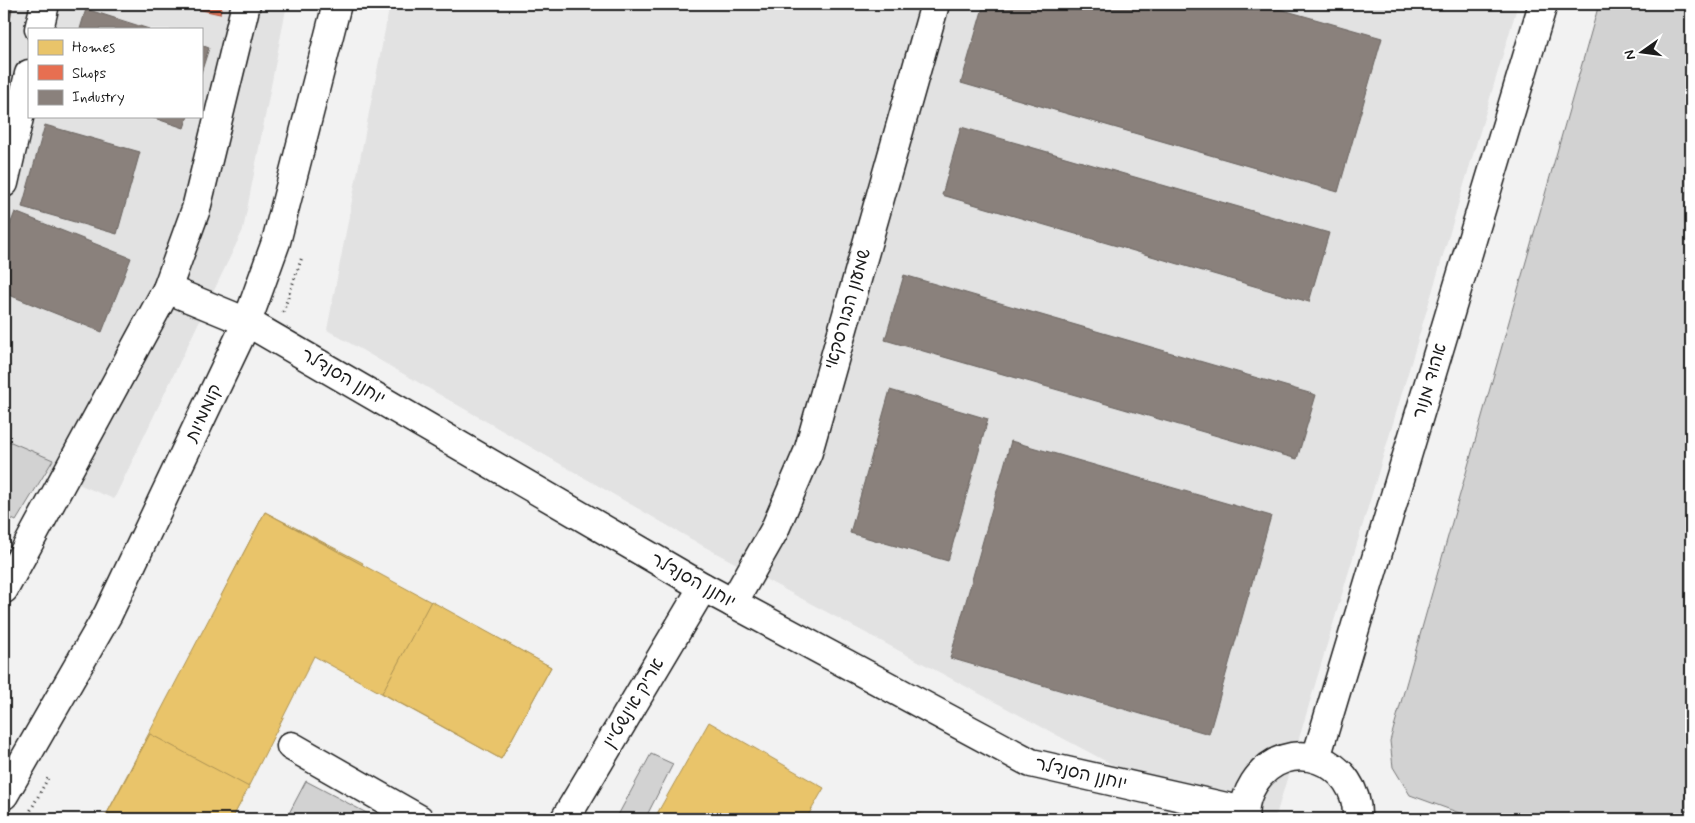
<svg xmlns="http://www.w3.org/2000/svg" width="1695" height="823" font-family="Mynerve,'Playpen Sans Hebrew',sans-serif">
  <rect width="100%" height="100%" fill="#f2f2f2"/>
  <filter id="ink" filterUnits="userSpaceOnUse"><feTurbulence type="fractalNoise" baseFrequency=".02" numOctaves="2"/><feDisplacementMap in="SourceGraphic" scale="10" xChannelSelector="R" yChannelSelector="G"/><feConvolveMatrix kernelMatrix="1 2 1 2 8 2 1 2 1" color-interpolation-filters="sRGB"/></filter>
  <g filter="url(#ink)">
    <g fill="#e2e2e2" fill-rule="evenodd">
      <path d="M4,4H287L243,230L114,499L4,453ZM29,29H201V116H29Z"/>
      <path d="M390,4H1518L1275,819H1214L705,547L327,330Z"/>
    </g>
    <g fill="#d2d2d2" stroke="#777">
      <path d="M1599,4H1691V819H1476L1410,795L1393,767L1390,741Z"/>
      <path d="M4,439L53,460L16,521L4,515Z"/>
      <path d="M651,754L673,764L645,819H616Z"/>
      <path d="M306,781L378,819H286Z"/>
    </g>
    <g fill="#e9c46a" stroke="#ac9253">
      <path d="M265,512L363,563L314,656L217,604Z"/>
      <path d="M265,512L551,667L501,759L314,656L232,819H104Z"/>
      <path d="M431,601L551,667L501,759L382,693Z"/>
      <path d="M709,722L824,788L806,819H654Z"/>
      <path d="M150,734L249,787L232,819H104Z"/>
      <path d="M919,813L931,819H916Z"/>
    </g>
    <path fill="#e76f51" stroke="#aa5641" d="M174,4H222L220,14Z"/>
    <g fill="#8a817c" stroke="#69635f">
      <path d="M4,4H13L4,49Z"/>
      <path d="M984,4H1262L1382,38L1338,192L961,83Z"/>
      <path d="M86,9L149,29H80Z"/>
      <path d="M201,45L209,48L201,73Z"/>
      <path d="M148,116H188L184,128Z"/>
      <path d="M45,125L140,152L117,234L22,207Z"/>
      <path d="M961,127L1329,233L1309,302L942,195Z"/>
      <path d="M15,212L131,258L102,332L4,293V240Z"/>
      <path d="M904,275L1316,395L1297,459L885,340Z"/>
      <path d="M890,390L988,419L948,561L850,533Z"/>
      <path d="M1011,441L1271,516L1209,734L950,658Z"/>
    </g>
    <g fill="none" stroke-linecap="round" stroke-linejoin="round">
      <defs>
        <g id="minor">
          <path d="M39,29L45,4"/>
          <path d="M4,183L29,74"/>
          <path d="M167,289L247,322L703,587L1031,763L1244,811"/>
          <path d="M733,603L774,531L808,452L935,4"/>
          <path d="M291,746L419,819"/>
          <path d="M1316,758L1543,4"/>
          <path d="M565,819L703,587"/>
          <path d="M1245,819C1243,806 1247,794 1254,783C1287,732 1360,760 1357,819"/>
        </g>
        <g id="major">
          <path d="M4,589L167,289L196,209L246,4"/>
          <path d="M4,795L108,614L247,322L276,242L337,4"/>
        </g>
      </defs>
      <use href="#minor" stroke="#1c1c1c" stroke-width="31"/>
      <use href="#major" stroke="#1c1c1c" stroke-width="31"/>
      <g stroke="#1c1c1c" stroke-width="3" stroke-dasharray="1 4" stroke-linecap="butt">
        <path d="M283,312L302,257"/>
        <path d="M26,819L48,778"/>
      </g>
      <use href="#minor" stroke="#fff" stroke-width="28"/>
      <use href="#major" stroke="#fff" stroke-width="28"/>
    </g>
  </g>
  <g text-anchor="middle" dominant-baseline="central" stroke-width="5" stroke-linejoin="round" paint-order="stroke">
    <g font-size="18" fill="#1c1c1c" stroke="#fff">
      <text transform="translate(848 309) rotate(-74)">שמעון הבורסקאי</text>
      <text transform="translate(343 377) rotate(30)">יוחנן הסנדלר</text>
      <text transform="translate(1430 381) rotate(-73)">אהוד מנור</text>
      <text transform="translate(204 413) rotate(-65)">קוממיות</text>
      <text transform="translate(693 581) rotate(29)">יוחנן הסנדלר</text>
      <text transform="translate(634 703) rotate(-59)">אריק אינשטיין</text>
      <text transform="translate(1081 774) rotate(13)">יוחנן הסנדלר</text>
    </g>
  </g>
  <rect width="1695" height="823" fill="none" stroke="#fff" stroke-width="20"/>
  <rect x="10" y="10" width="1675" height="803" fill="none" stroke="#1c1c1c" stroke-width="2" filter="url(#ink)"/>
  <rect x="28" y="28" width="175" height="90" fill="#ffffff" stroke="#a4a4a4"/>
  <rect x="38" y="40" width="25" height="15" fill="#e9c46a" stroke="#a4a4a4"/>
  <text x="72" y="52" font-size="15" fill="#1c1c1c">Homes</text>
  <rect x="38" y="65" width="25" height="15" fill="#e76f51" stroke="#a4a4a4"/>
  <text x="72" y="78" font-size="15" fill="#1c1c1c">Shops</text>
  <rect x="38" y="90" width="25" height="15" fill="#8a817c" stroke="#a4a4a4"/>
  <text x="72" y="102" font-size="15" fill="#1c1c1c">Industry</text>
  <g transform="translate(1642 52) rotate(256)" stroke="#ffffff" stroke-width="4" paint-order="stroke">
  <path d="M0-4L9 19L0 12L-9 19Z" fill="#1c1c1c"/>
  <text y="-8" font-size="14" font-weight="bold" text-anchor="middle" fill="#1c1c1c">N</text>
  </g>
</svg>
